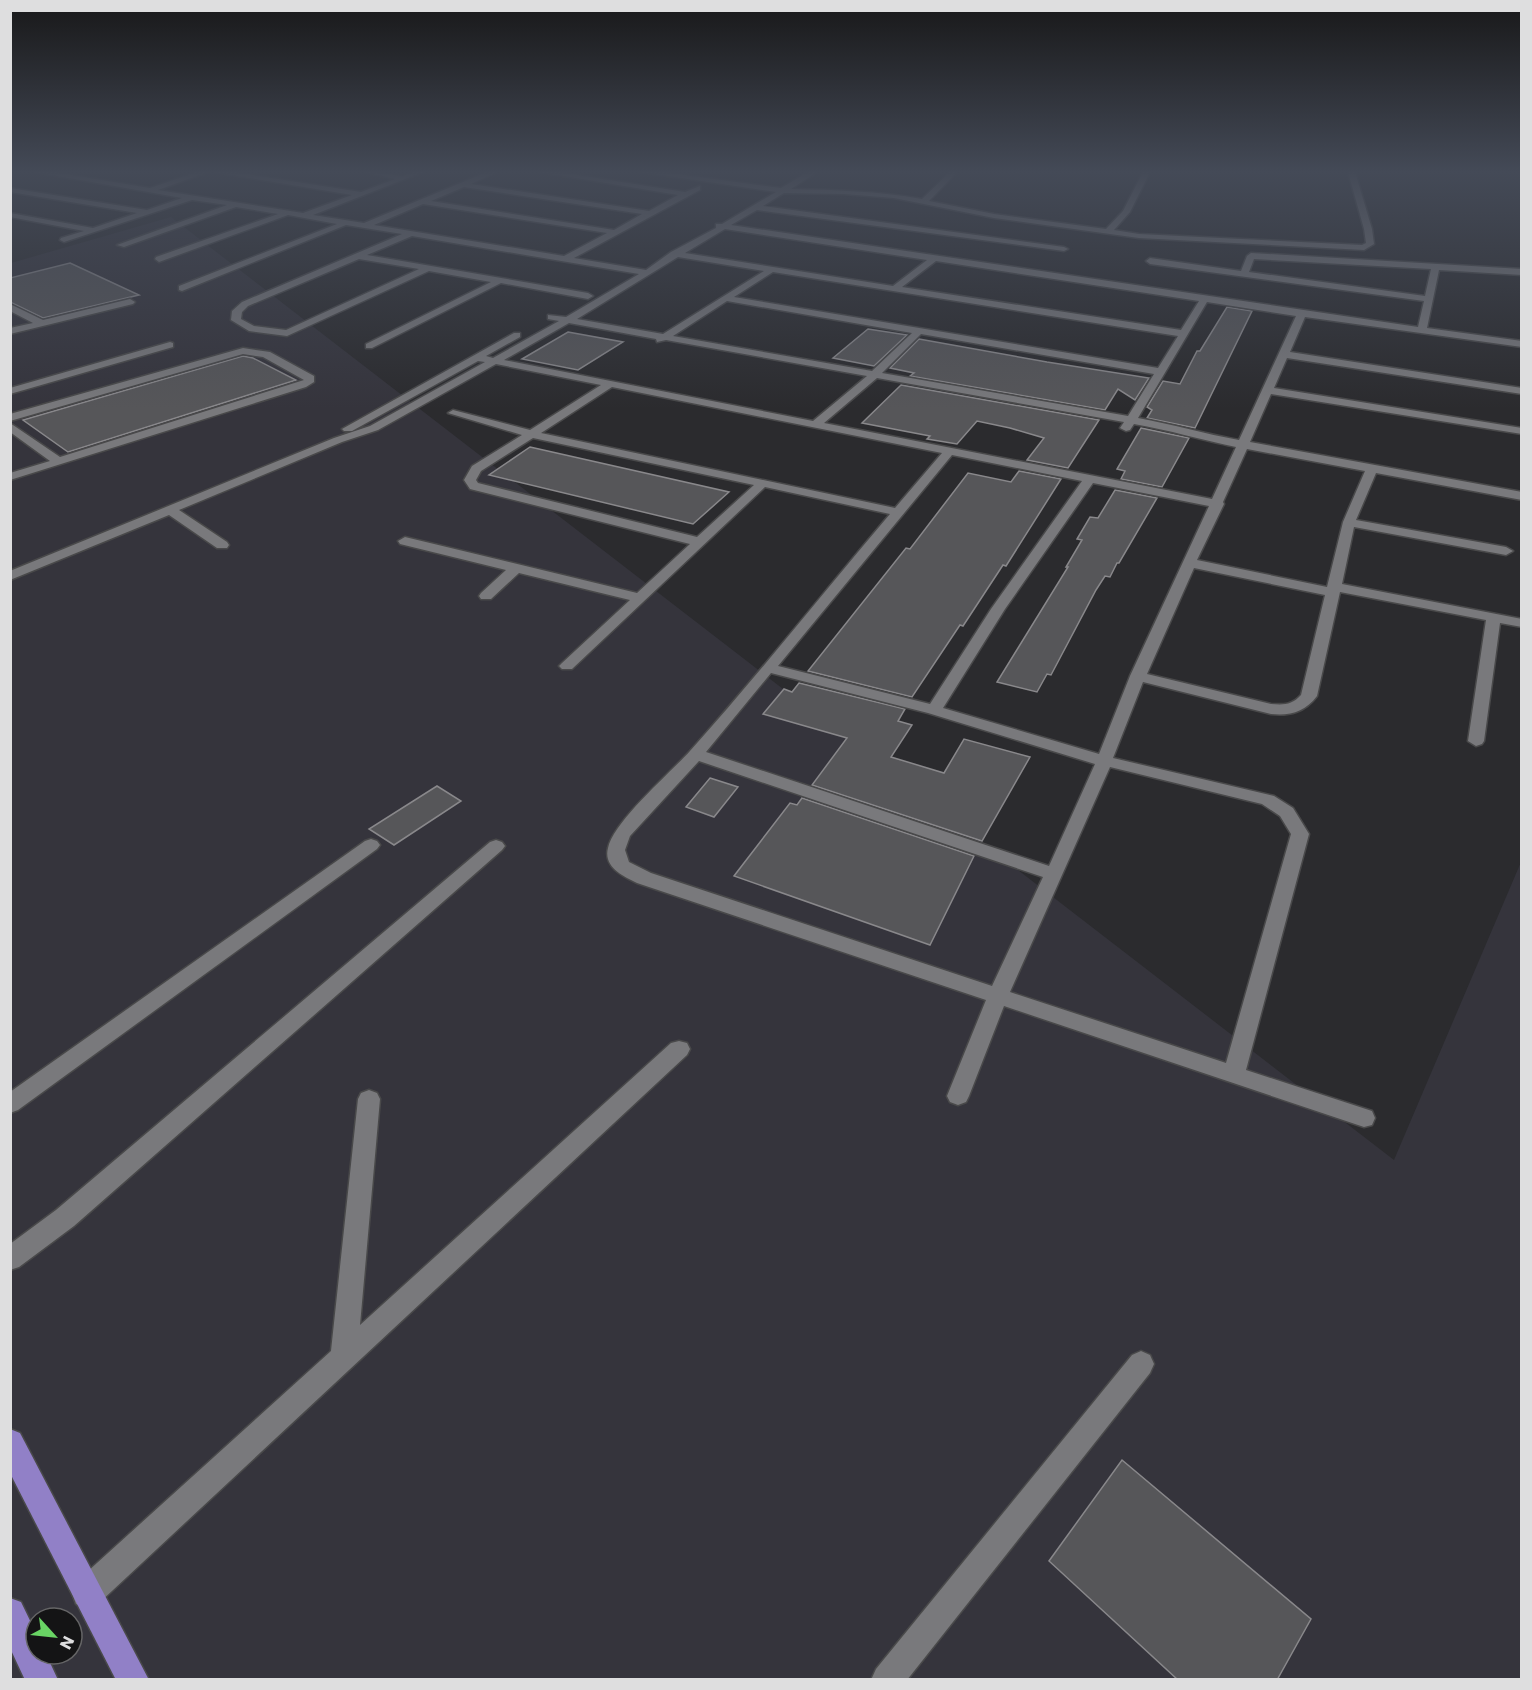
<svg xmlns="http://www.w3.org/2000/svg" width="1532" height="1690" font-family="Poppins,sans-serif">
  <rect width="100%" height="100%" fill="#2b2b2e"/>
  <path fill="#35343c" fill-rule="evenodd" d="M171,217L1394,1160L1521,862V1679L11,1680V263ZM36,1618H72V1654H36Z"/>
  <g fill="#565659" stroke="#89888b" stroke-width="1.5">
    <path d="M70,263L139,295L43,318L10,302V278Z"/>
    <path d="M1227,307L1252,311L1195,428L1147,418L1152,410L1147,407L1163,381L1180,384L1197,351H1200Z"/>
    <path d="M868,329L907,335L874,366L833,358Z"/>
    <path d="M568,332L623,342L578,370L522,359Z"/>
    <path d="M919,339L1047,362L1149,378L1135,400L1118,389L1105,410L910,376L914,373L890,368Z"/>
    <path d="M243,356L253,358L296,380L68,452L23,420Z"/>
    <path d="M901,385L1099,420L1068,468L1027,460L1044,438L1010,428L977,421L957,444L927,439L930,436L862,423Z"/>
    <path d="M1141,428L1189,438L1162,487L1121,479L1125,471L1117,469Z"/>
    <path d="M530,447L729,492L693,524L489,475Z"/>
    <path d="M1019,471L1061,479L1006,566L1003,565L963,626L960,625L912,697L808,671L906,548L910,549L968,473L1011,482Z"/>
    <path d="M1115,490L1157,498L1119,563H1117L1110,577L1105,576L1096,590L1051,675L1047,674L1037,692L997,682L1068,567H1066L1082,540L1077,539L1090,517L1098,518Z"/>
    <path d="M799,683L905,709L898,721L912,725L891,757L944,773L964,739L1030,757L982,841L812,785L847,738L763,714L784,689L792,692Z"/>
    <path d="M710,778L738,787L714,817L686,807Z"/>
    <path d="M437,786L461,801L394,845L369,829Z"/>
    <path d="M802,798L974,856L930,945L734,876L790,803L797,805Z"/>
    <path d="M1122,1460L1311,1619L1277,1680H1178L1049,1561Z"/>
  </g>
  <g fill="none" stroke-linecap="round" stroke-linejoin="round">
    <defs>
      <g id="minor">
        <path d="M35,172H53L150,188L197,172H208L158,190L303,213L352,195L214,172H233L361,192L395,179L366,172L403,176L413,172H423L313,215L364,223L487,172H497L471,184L649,211L678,195L540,172H559L685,192L700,186V190L574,258L646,270L671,252L716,228V224H722L776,192L641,172H662L781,188L808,172H817L791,189C835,190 878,191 922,199L950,172H957L929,201L994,214L1106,229L1123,211L1143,172H1150L1130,212L1114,230L1139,234L1362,245L1366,243L1364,229L1348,172H1355L1372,229L1374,244L1364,250L1139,238L994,218L894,198L844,194L784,193L763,206L1064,247L1068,249L1064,251L757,210L731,225L1418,327L1424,301L1150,264L1146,261L1150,258L1241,271L1247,256L1251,253L1522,269V275L1439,270L1427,328L1522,341V347L1305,317L1290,352L1522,388V394L1287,358L1274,388L1522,428V434L1271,394L1250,442L1522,492V500L1376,473L1356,520L1506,547L1513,551L1506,555L1354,527L1342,584L1522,619V627L1500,623L1484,741L1482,744L1476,746L1468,741L1486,620L1340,592L1317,696C1305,712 1290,716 1271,714L1143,682L1113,758L1274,796L1293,808L1309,834L1246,1070L1372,1111L1375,1118L1372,1125L1364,1127L1004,1006L969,1096L966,1102L958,1105L950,1102L947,1096L986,1000L637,883C623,876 603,867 608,848C613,822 670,773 690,751C759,674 823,593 890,514L765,487L572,669H562L559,666L562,663L630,600L519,573L491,599H481L479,596L481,593L506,570L400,544L398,541L405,537L637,593L690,544L470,489L464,480L472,466L522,435L448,413L453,410L530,430L601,385L496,364L378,430L342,442L179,510L227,542L229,545L227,548H217L169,515L10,580V571L334,438L370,426L485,362L478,361L352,431H344L342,429L514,333H520V337L486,356L493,358L559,321L548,319V315L566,317L639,274L412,236L367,255L588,293L593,296L588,299L501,283L372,348H366V344L491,282L429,271L287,336L249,331L231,320L232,311L242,302L402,234L346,225L182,291L179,290V286L337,224L288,215L159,262L155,259L156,257L278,214L236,207L124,247L117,245L227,205L192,200L64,242L60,240L61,238L84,231L10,217V213L93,228L137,213L10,192V188L147,210L182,198ZM464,187L642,214L614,230L431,201ZM423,204L607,233L564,256L374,225ZM725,229L927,260L893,286L685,253ZM678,257L764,271L663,334L577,319ZM359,259L419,269L286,330L254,326L241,319L242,312L248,306ZM1254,259L1431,269L1425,296L1249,272ZM936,261L1199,301L1181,330L902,287ZM773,272L1178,336L1158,368L734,297ZM727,301L912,333L872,371L673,336ZM1207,302L1296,316L1239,440C1205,434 1172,424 1138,418ZM569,323L656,339L657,342L666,340L867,376L813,421L504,360ZM921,334L1154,374L1128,416L882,373ZM877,378L1124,422L1120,428L1126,431L1130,430L1134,424C1169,430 1202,440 1236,447L1212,499L824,423ZM612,387L942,453L895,508L541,433ZM533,438L754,485L697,537L478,483L476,480L481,471ZM1247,449L1365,471L1343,522L1327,587L1197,560L1224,504L1223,502ZM952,455L1082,481L991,609L930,704L778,666ZM1093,483L1209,506L1130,676L1099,754L943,708L1005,609ZM1194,568L1325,595L1301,695C1292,705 1284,705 1271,704L1147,674ZM771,673L928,713L1095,764L1049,866L706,752ZM699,761L1043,877L992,986L651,873L629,862L625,850L630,836ZM1110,767L1262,804L1280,816L1291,834L1226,1063L1010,992Z"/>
        <path d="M130,299L135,302L133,304L10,334V328L33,323L10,311V304L43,320Z"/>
        <path d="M170,342L173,343V347L10,394V388Z"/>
        <path d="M243,348L270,352L314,376V382L306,387L10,480V473L50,461L10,432V423L60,457L304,380L263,357L243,354L10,421V414Z"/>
        <path d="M371,839L377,841L380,845L377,849L18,1110L10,1113V1092L365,841Z"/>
        <path d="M496,840L502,842L505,846L502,850L74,1226L19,1267L10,1270V1244L56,1210L490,842Z"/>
        <path d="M679,1041L687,1043L690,1049L687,1055L98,1604L87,1608L76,1604L72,1593L76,1582L331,1351L358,1099L361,1093L369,1090L377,1093L380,1099L360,1325L671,1043Z"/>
        <path d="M1141,1351L1150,1355L1154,1364L1150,1373L907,1680H871L876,1669L1132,1355Z"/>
      </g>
      <g id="major">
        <path d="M10,1429L20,1433L149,1680H116L10,1473Z"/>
        <path d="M10,1598L21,1602L36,1633V1654H46L58,1680H25L10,1648Z"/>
      </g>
    </defs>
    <use href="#minor" stroke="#49494a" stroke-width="3"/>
    <use href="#major" stroke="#49494a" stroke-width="3"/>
    <use href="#minor" fill="#79797c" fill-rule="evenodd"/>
    <use href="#major" fill="#9180c7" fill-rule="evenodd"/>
  </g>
  <linearGradient id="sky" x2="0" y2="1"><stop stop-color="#181819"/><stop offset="0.42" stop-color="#444a57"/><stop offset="1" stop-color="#444a57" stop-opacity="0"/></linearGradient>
  <rect width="1532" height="409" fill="url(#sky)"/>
  <rect width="1532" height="1690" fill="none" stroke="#dededf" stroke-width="24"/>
  <g transform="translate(54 1636) rotate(117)"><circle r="28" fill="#141415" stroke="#656566" stroke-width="1.5"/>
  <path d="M0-4.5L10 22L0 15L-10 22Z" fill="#69d464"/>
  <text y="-9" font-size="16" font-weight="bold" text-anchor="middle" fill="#dededf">N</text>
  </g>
</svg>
